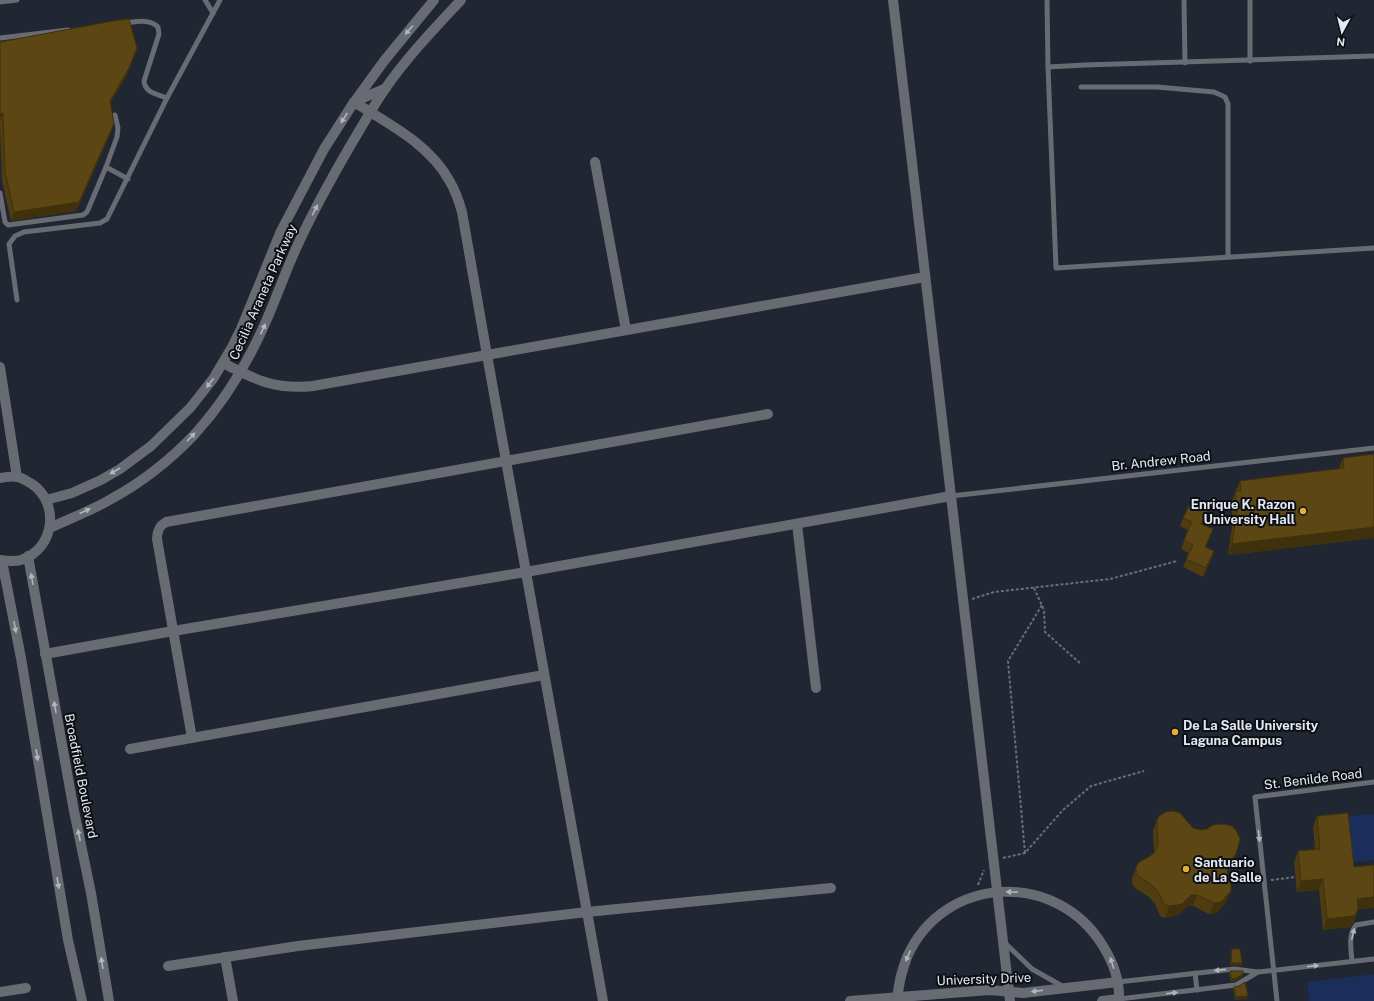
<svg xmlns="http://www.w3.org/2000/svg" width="1374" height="1001" font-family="'Public Sans',sans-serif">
  <rect width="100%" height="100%" fill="#202632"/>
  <g fill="#1b2e5b">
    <path d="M1374,814V860L1353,862L1349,816Z"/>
    <path d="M1374,974V1001H1309L1307,982Z"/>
  </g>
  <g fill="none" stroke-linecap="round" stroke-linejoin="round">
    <g stroke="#696f79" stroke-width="2" stroke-dasharray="3 2" stroke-linecap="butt">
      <path d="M1034,588L1044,610L1045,632L1081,664"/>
      <path d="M972,599L994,592L1110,579L1177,561"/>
      <path d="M1025,853L1008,661L1042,605"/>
      <path d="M1003,858L1025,853L1063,810L1091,786L1144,771"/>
      <path d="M1271,880L1296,877"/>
      <path d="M978,885L984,870"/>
    </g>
    <g stroke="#686b72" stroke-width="5">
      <path d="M205,0L213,13"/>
      <path d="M1047,0L1048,67L1085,65L1374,56"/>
      <path d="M1184,0L1185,63"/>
      <path d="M1250,0V61"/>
      <path d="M0,2L17,0"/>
      <path d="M124,23C136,22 149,18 158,27L159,34L144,81C145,93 157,94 167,98"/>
      <path d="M0,38L68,30"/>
      <path d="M1048,67L1056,268L1374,248"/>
      <path d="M1081,87H1157L1214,92L1225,97L1228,104V257"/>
      <path d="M106,167L117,137L118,128L115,115"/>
      <path d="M0,193L5,222L8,225L83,215L87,212L106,167L128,179"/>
      <path d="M17,300L9,244L15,236L24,232L100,223L107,219L167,98L220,0"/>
      <path d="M951,496L1374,448"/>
      <path d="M1005,943L1032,969L1062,986"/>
      <path d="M1352,961C1351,949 1348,935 1356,925L1374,922"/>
      <path d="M1195,973L1197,990"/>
      <path d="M1118,982L1234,969L1258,972L1374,959"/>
      <path d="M1119,999L1236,985L1258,972"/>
      <path d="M1277,1001L1255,797L1374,782"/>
    </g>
    <g stroke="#686b72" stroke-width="10">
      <path d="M893,0L1010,1001"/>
      <path d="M354,102C389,124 429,144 449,180C455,190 459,201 462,212L487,355L603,1001"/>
      <path d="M595,162L626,330"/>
      <path d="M223,363C256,380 275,390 313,386L925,277"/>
      <path d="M797,524L816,688"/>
      <path d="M45,654L173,631L526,572L951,496"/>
      <path d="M192,738L157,539C157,531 159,526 166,522L768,414"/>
      <path d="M130,749L544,675"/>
      <path d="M225,957L233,1001"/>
      <path d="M168,966L298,946L587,912L831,888"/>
      <path d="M0,992L26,988"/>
      <path d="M850,1001L989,990L1023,993L1118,982"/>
      <path d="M898,1001C897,986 902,971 907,957C944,874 1057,870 1103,946C1113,962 1120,982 1119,1001"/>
      <path d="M1102,1001L1119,999"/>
    </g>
    <g stroke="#686b72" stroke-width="10">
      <path d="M355,101L384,61L434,0"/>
      <path d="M0,367L17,477"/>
      <path d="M0,478C6,477 13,476 18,477C23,478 28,482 32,484C60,503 55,549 21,560C14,562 7,561 0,560"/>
      <path d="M46,500L72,493L101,480L120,469L151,446L190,408L213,379L232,347L241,329L281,231L324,149L354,102L386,88"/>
      <path d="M50,528C71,518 93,510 113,498C142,482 171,459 194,435C225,401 249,361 267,319C278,294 287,267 299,242C314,210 331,179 349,148C361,128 372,108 385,89C407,57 435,28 461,0"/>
      <path d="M28,556L74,811L91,893L109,1001"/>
      <path d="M2,561L21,658L68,940L82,1001"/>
    </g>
  </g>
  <g fill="#4f3c10">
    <path d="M0,42L137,48L126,77L110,103L114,123L111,132L76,211L11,221L2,181L0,131Z"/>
    <path d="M1374,454V538L1228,555L1233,520L1231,503L1240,481L1339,469L1343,458Z"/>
    <path d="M1183,518H1205L1202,524L1213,529L1206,547L1214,551L1211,560L1203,577L1183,567L1189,553L1181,549L1188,530L1180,526Z"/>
    <path d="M1317,816L1358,910L1354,922L1350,927L1323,930L1319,890L1297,892L1294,863L1298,851L1315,850L1313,827Z"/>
    <path d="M1157,820L1193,828L1232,865L1227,871L1228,877L1231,891L1226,902L1217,913L1209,914L1193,906H1187L1178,915L1165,918L1160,916L1155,904L1149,897L1135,888L1132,884V878L1139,862L1149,857L1154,853L1153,831Z"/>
    <path d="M1232,949L1241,966L1230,965L1231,952Z"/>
    <path d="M1230,971L1243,974L1242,977L1235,981L1231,982L1229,974Z"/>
    <path d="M1234,987L1247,999L1235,1000L1233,989Z"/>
  </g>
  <g fill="#40310d">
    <path d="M137,48L126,77L107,109L110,101Z"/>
    <path d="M3,113L0,121V114Z"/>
    <path d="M114,123L111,132L76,211L11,221L14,212Z"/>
    <path d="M1208,510L1205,518L1198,532L1201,524Z"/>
    <path d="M1374,527V538L1228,555L1232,544Z"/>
    <path d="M1213,529L1210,538L1202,555L1205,547Z"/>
    <path d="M1214,551L1211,560L1203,577L1206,568Z"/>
    <path d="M1238,847L1232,865L1225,873L1230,861Z"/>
    <path d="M1323,879L1319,890L1297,892L1301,881Z"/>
    <path d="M1231,891L1226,902L1217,913L1209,914L1214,903Z"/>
    <path d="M1191,895H1197L1193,906H1187L1178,915L1165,918L1169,906Z"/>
    <path d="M1374,897V908L1353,910L1357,899Z"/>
    <path d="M1358,910L1354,922L1350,927L1323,930L1327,919Z"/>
    <path d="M1231,963H1242L1241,966L1230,965Z"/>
    <path d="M1243,974L1242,977L1235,981L1231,982L1232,979Z"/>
    <path d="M1248,996L1247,999L1235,1000L1236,997Z"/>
  </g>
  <g fill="#5c4613" stroke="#40310d">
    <path d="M129,19L137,48L129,68L110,101L114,123L79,202L14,212L5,172L3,113L0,114V42L113,21Z"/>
    <path d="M1374,454V527L1232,544L1237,508L1235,492L1241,491L1240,481L1344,468L1343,458Z"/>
    <path d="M1191,502L1208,510L1201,524L1213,529L1205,547L1214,551L1206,568L1186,559L1193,545L1184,540L1192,522L1183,518Z"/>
    <path d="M1173,811L1180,813L1193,828L1200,830L1207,829L1213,825L1222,824L1232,826L1237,832L1240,839L1238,847L1236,854L1230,861L1227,869L1228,877L1231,885V891L1221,902L1214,903L1197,895H1191L1182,904L1169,906L1164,904L1159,893L1153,886L1139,877L1136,873V867L1139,862L1149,857L1155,852L1158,845L1157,820L1159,816L1166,812Z"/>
    <path d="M1348,813L1354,867L1374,865V897L1357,899L1358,910L1354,916L1327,919L1323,879L1301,881L1298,851L1320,849L1317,816Z"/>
    <path d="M1232,949H1240L1242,963H1231Z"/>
    <path d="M1230,971H1243V974L1236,978L1232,979Z"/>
    <path d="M1245,982L1248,996L1236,997L1234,987L1239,986Z"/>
  </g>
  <defs><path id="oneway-solid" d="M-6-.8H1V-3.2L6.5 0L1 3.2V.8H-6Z"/></defs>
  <g fill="#b2b7be">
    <use href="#oneway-solid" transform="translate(409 30) rotate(130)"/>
    <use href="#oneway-solid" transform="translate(344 118) rotate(123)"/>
    <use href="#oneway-solid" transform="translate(315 210) rotate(-63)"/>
    <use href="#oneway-solid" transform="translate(263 329) rotate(-65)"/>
    <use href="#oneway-solid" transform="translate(210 383) rotate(127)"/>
    <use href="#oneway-solid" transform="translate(191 437) rotate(-46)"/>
    <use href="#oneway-solid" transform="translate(115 471) rotate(150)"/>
    <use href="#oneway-solid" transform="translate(85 511) rotate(-25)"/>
    <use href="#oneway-solid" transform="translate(32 579) rotate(-100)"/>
    <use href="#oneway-solid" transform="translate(15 627) rotate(79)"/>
    <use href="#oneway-solid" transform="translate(55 707) rotate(-100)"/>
    <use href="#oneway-solid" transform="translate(37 755) rotate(81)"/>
    <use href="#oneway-solid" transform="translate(79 835) rotate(-102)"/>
    <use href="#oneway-solid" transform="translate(1259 836) rotate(84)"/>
    <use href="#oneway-solid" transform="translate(58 883) rotate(80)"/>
    <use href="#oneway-solid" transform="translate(1012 892) rotate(-178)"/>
    <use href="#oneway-solid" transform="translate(1353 934) rotate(-77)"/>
    <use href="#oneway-solid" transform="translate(908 956) rotate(114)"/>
    <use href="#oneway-solid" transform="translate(102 963) rotate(-99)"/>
    <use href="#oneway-solid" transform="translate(1112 963) rotate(-108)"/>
    <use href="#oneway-solid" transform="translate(1313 966) rotate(-7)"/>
    <use href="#oneway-solid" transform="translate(1220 970) rotate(174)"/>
    <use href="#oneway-solid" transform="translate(1037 991) rotate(173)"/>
    <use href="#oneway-solid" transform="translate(1172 993) rotate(-7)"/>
  </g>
  <g fill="#e3ae34" stroke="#0c0f14" stroke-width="1.5">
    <circle cx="1303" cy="511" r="4"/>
    <circle cx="1175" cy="732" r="4"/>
    <circle cx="1186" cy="869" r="4"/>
  </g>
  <g text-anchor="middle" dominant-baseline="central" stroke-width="4" stroke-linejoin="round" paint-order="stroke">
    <g font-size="13" fill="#e4e9f1" stroke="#0c0f14">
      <text transform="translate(263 292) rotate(-66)">Cecilia Araneta Parkway</text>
      <text transform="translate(1161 461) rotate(-6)">Br. Andrew Road</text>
      <text transform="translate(81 776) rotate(79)">Broadfield Boulevard</text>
      <text transform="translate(1313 779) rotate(-7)">St. Benilde Road</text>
      <text transform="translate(984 979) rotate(-2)">University Drive</text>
    </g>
    <g font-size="13" font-weight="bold" fill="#e4e9f1" stroke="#0c0f14" text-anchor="start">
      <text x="1295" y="504" text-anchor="end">Enrique K. Razon<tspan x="1295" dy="15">University Hall</tspan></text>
      <text x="1183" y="725">De La Salle University<tspan x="1183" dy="15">Laguna Campus</tspan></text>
      <text x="1194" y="862">Santuario<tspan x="1194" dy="15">de La Salle</tspan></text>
    </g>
  </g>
  <g transform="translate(1342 32) rotate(187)" stroke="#0c0f14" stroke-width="3" paint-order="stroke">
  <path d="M0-3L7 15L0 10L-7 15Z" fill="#e4e9f1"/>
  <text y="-6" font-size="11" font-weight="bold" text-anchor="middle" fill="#e4e9f1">N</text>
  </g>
</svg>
